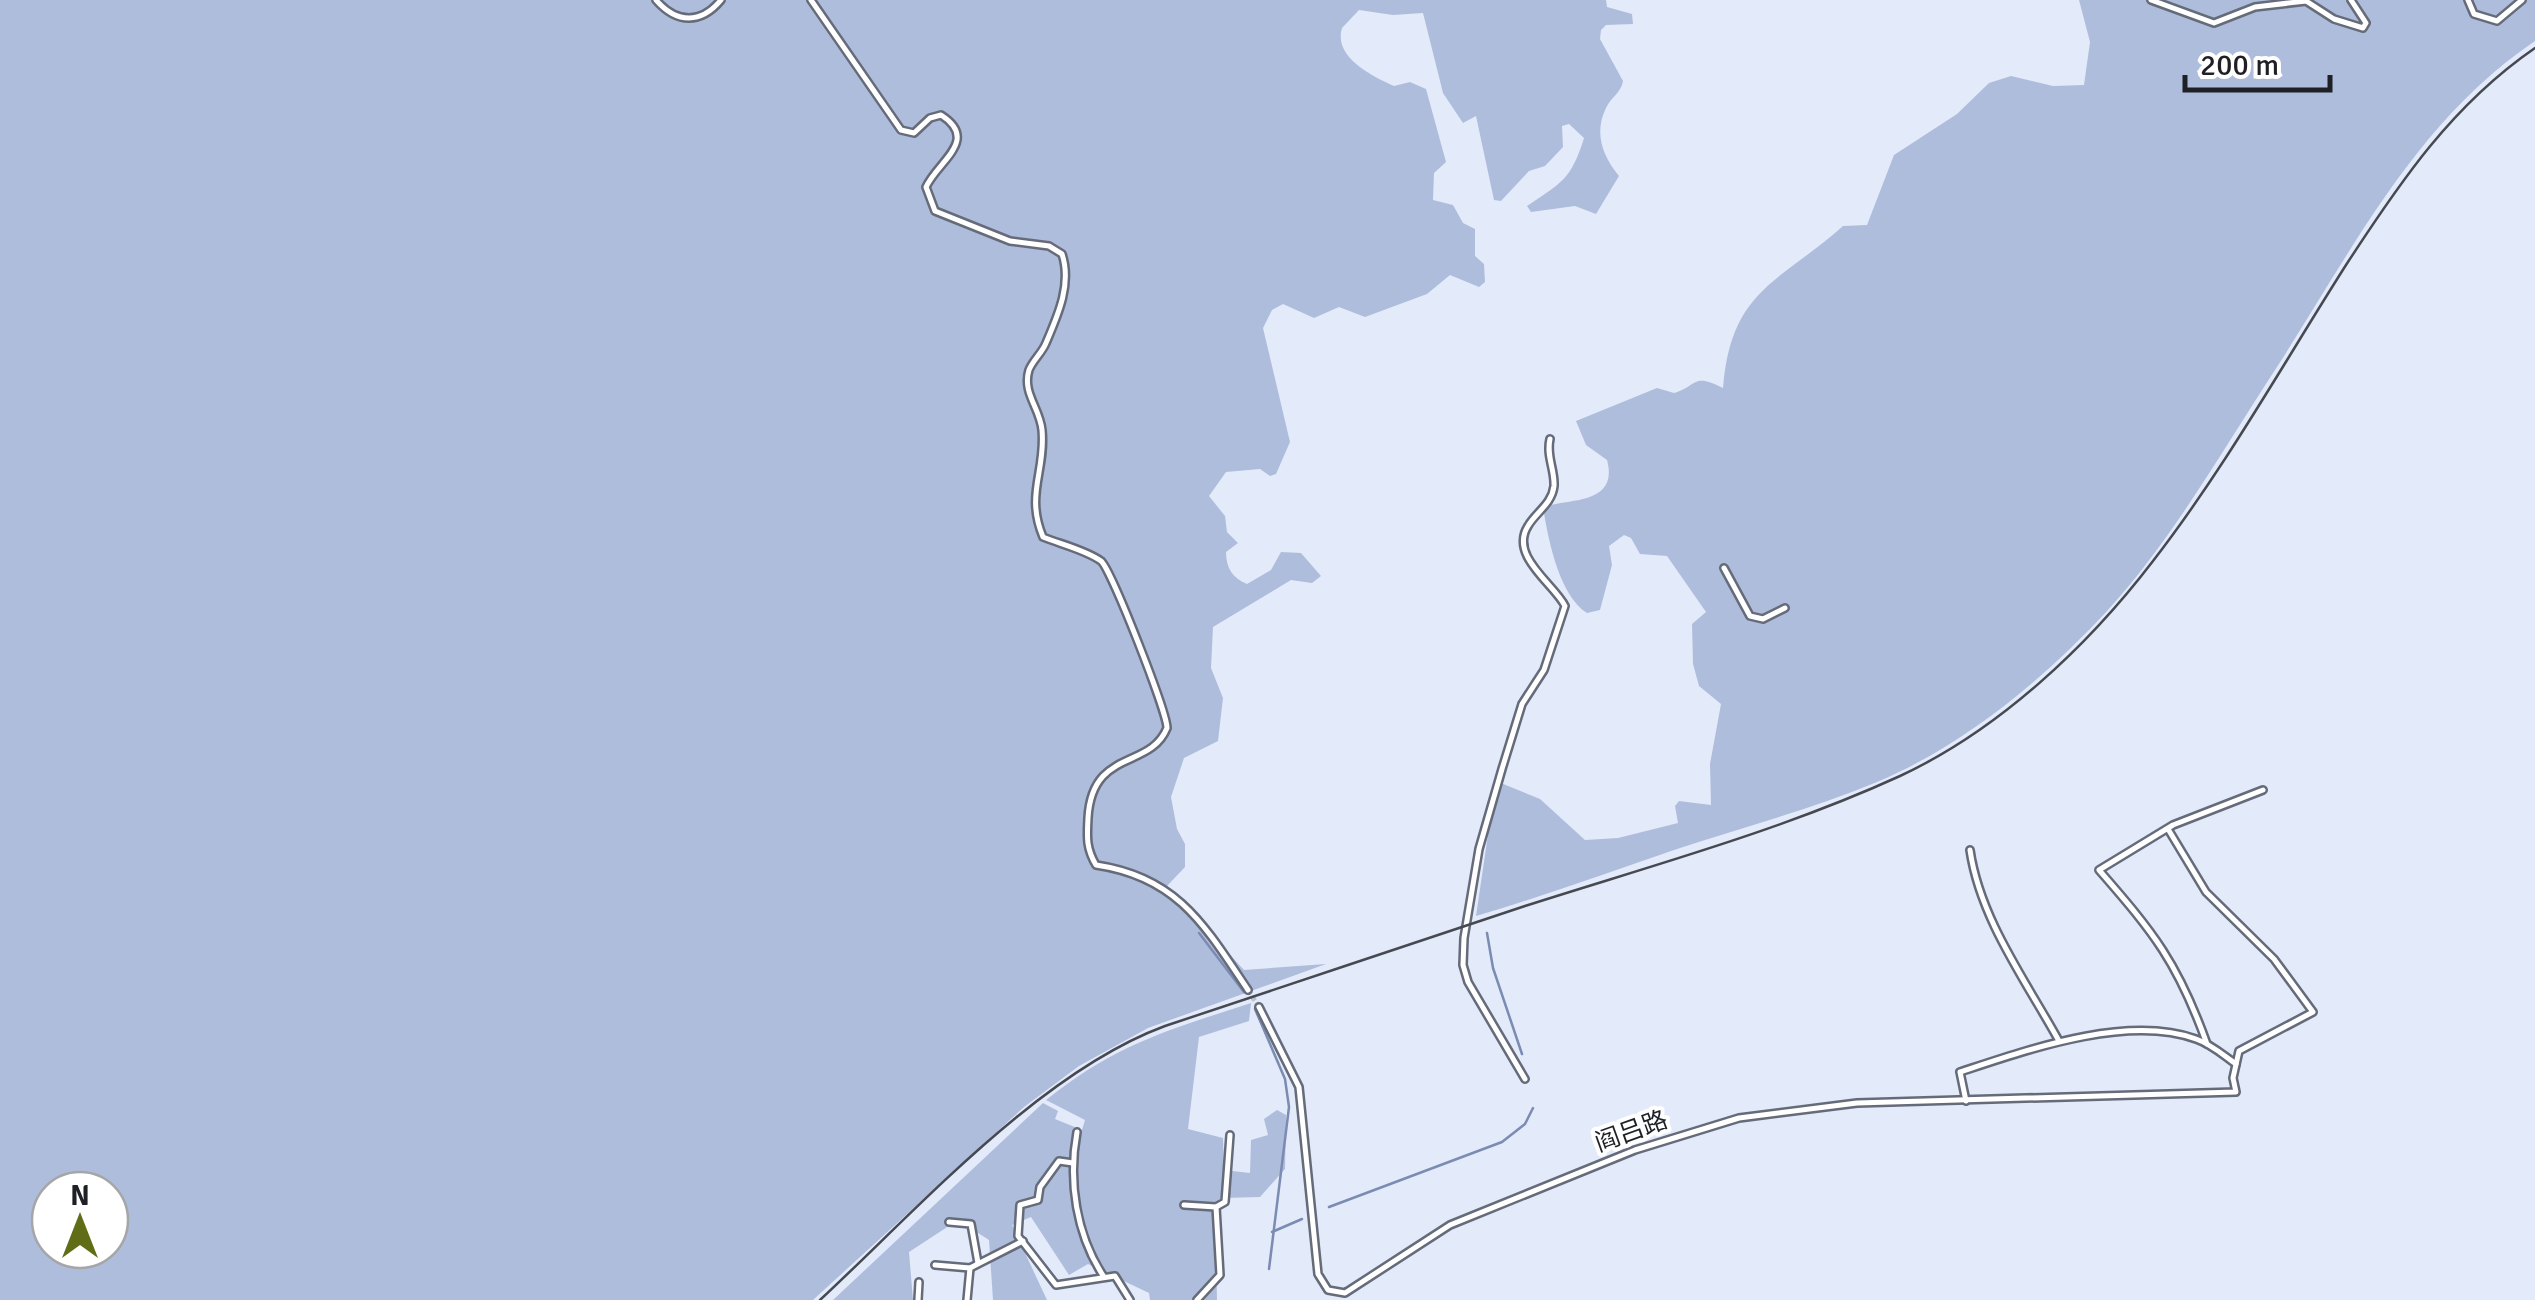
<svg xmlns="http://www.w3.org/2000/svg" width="2535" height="1300" font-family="Signika,'Noto Sans SC',sans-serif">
  <rect width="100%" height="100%" fill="#e3eafa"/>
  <g fill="#afbddc" fill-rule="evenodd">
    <path d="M0,0H1606L1607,7L1632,14L1633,24L1606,25L1601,30L1600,39L1623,81C1621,93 1611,97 1606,108C1594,132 1602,156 1619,176L1596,214L1575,206L1531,212L1527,206C1561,183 1571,180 1584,138L1569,124L1562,126L1563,147L1545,166L1529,171L1501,201L1494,200L1476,116L1463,123L1443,93L1423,13L1393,15L1359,10L1342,28C1333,57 1372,76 1394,86L1410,82L1426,89L1446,162L1434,173L1433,200L1453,205L1463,223L1475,229V256L1484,264L1485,282L1479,287L1450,275L1427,294L1365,317L1339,307L1314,318L1283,304L1272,310L1263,328L1290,442L1276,474L1270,476L1260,469L1226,472L1209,496L1225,516L1227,532L1238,543L1226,552C1226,567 1232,578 1247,584L1271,570L1281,552L1301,553L1321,576L1312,583L1291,580L1213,627L1211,668L1223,698L1218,741L1184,758L1171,797L1177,829L1185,844V867L1167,886L1244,970L1326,964L1148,1028L1079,1066L1024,1107L813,1300H0ZM50,1190H110V1250H50Z"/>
    <path d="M2079,0H2535V41C2415,122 2352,251 2275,370C2222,451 2172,540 2107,611C2044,679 1963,746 1877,782C1812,809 1744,827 1677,849C1610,872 1544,896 1476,916L1496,781L1540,799L1585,840L1618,838L1678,823L1675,806L1679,801L1711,805L1710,764L1721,704L1699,686L1693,664L1692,624L1706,612L1667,556L1640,554L1631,538L1624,535L1609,546L1612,565L1600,610L1587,613C1560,596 1549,543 1544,513L1550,505C1577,499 1618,501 1607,460L1586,445L1576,421L1657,388L1674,393C1697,386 1693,372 1723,388C1731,289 1779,283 1843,226L1867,225L1894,155L1957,114L1989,83L2011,76L2053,86L2084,85L2090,42Z"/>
    <path d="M1251,1003L1249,1021L1199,1037L1188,1129L1223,1138L1224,1170L1250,1173L1251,1140L1268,1135L1264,1119L1277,1110L1286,1115L1285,1169L1260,1197L1222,1198L1215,1203L1217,1300H1150L1149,1293L1088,1264L1069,1275L1031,1217L1012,1225L1047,1300H993L989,1240L958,1220L909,1252L913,1300H833L1043,1103L1058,1111L1055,1119L1082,1130L1085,1120L1046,1100C1116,1044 1168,1030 1251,1003Z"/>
  </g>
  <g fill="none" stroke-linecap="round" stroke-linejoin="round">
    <g stroke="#7b8bb2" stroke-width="2.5">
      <path d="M1199,933L1244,992"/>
      <path d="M1487,933L1493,968L1522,1054"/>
      <path d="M1255,1009L1285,1079L1289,1107L1269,1269"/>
      <path d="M1329,1207L1502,1142L1525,1124L1533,1108"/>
      <path d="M1272,1232L1302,1219"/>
    </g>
    <path stroke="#bcc2d0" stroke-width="5" stroke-dasharray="5 2.5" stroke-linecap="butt" d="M1248,990L1259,1007"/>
    <defs>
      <g id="street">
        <path d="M656,0C677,24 701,24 721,0"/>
        <path d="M811,0L901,130L914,133L930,118L941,115C980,140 938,161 926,187L935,211L1010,241L1049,246L1062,254C1072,284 1058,315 1046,343C1042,353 1033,360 1029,370C1022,393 1040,408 1042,430C1046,471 1025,494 1043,537C1060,544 1086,550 1101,561C1111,569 1167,712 1167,728C1150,770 1092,748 1088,818C1087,837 1086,848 1096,865C1178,877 1205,926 1248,990"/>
        <path d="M2151,0L2214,23L2255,7L2306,1L2334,19L2363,28L2366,23L2351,0"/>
        <path d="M2468,0L2474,14L2497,21L2522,0"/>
        <path d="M1724,568L1750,616L1763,619L1785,608"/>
        <path d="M1970,850C1980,919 2026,981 2059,1041"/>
        <path d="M1259,1007L1299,1087L1318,1274L1328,1290L1345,1293L1450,1225L1635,1150L1739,1118L1857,1103L2236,1092L2233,1078L2239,1051L2313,1012L2274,959L2206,892L2168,829"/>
        <path d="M2207,1044C2178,963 2154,933 2099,870L2173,825L2263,790"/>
        <path d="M1525,1079L1468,982L1463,965L1464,938L1479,849L1502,769L1522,704L1544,670L1565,606C1554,584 1509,556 1528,526C1536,512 1552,504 1554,486C1555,470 1546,456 1550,439"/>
        <path d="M1966,1101L1960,1072C2027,1050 2127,1014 2196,1039C2211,1044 2223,1055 2236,1064"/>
        <path d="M1077,1132C1068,1181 1076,1235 1104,1277"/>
        <path d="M1073,1163L1059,1161L1040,1187L1038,1200L1020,1205L1018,1236L1056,1285L1115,1276L1130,1300"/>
        <path d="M1184,1205L1216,1207L1225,1202L1230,1135"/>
        <path d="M949,1222L971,1224L978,1263"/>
        <path d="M935,1265L970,1268L1023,1241"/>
        <path d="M918,1300L919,1282"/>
        <path d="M967,1300L970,1268"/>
        <path d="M1197,1300L1220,1275L1216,1207"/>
      </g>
    </defs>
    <use href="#street" stroke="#656b79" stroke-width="10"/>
    <use href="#street" stroke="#fff" stroke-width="5"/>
    <path stroke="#464951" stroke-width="2.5" d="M820,1300C918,1209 1040,1072 1165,1026C1285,987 1405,945 1525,906C1650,866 1780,831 1900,776C1999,730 2088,646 2153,561C2225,468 2283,364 2346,265C2400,182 2452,105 2535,48"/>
  </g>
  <g text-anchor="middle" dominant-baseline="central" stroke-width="8" stroke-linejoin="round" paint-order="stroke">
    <g font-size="25" fill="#1e2026" stroke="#fff">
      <text transform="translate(1631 1131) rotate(-20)">阎吕路</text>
    </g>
  </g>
  <g transform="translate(80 1220)"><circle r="48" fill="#ffffff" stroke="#a5a6a8" stroke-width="2.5"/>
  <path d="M0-8L18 38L0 25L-18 38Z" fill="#616d16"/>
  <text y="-15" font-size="28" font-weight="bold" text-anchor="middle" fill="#1e2026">N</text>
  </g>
  <path d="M2185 75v15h145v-15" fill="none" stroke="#1e2026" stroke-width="5"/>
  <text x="2200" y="75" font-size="30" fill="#1e2026" stroke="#ffffff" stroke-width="8" paint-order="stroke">200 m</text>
</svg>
